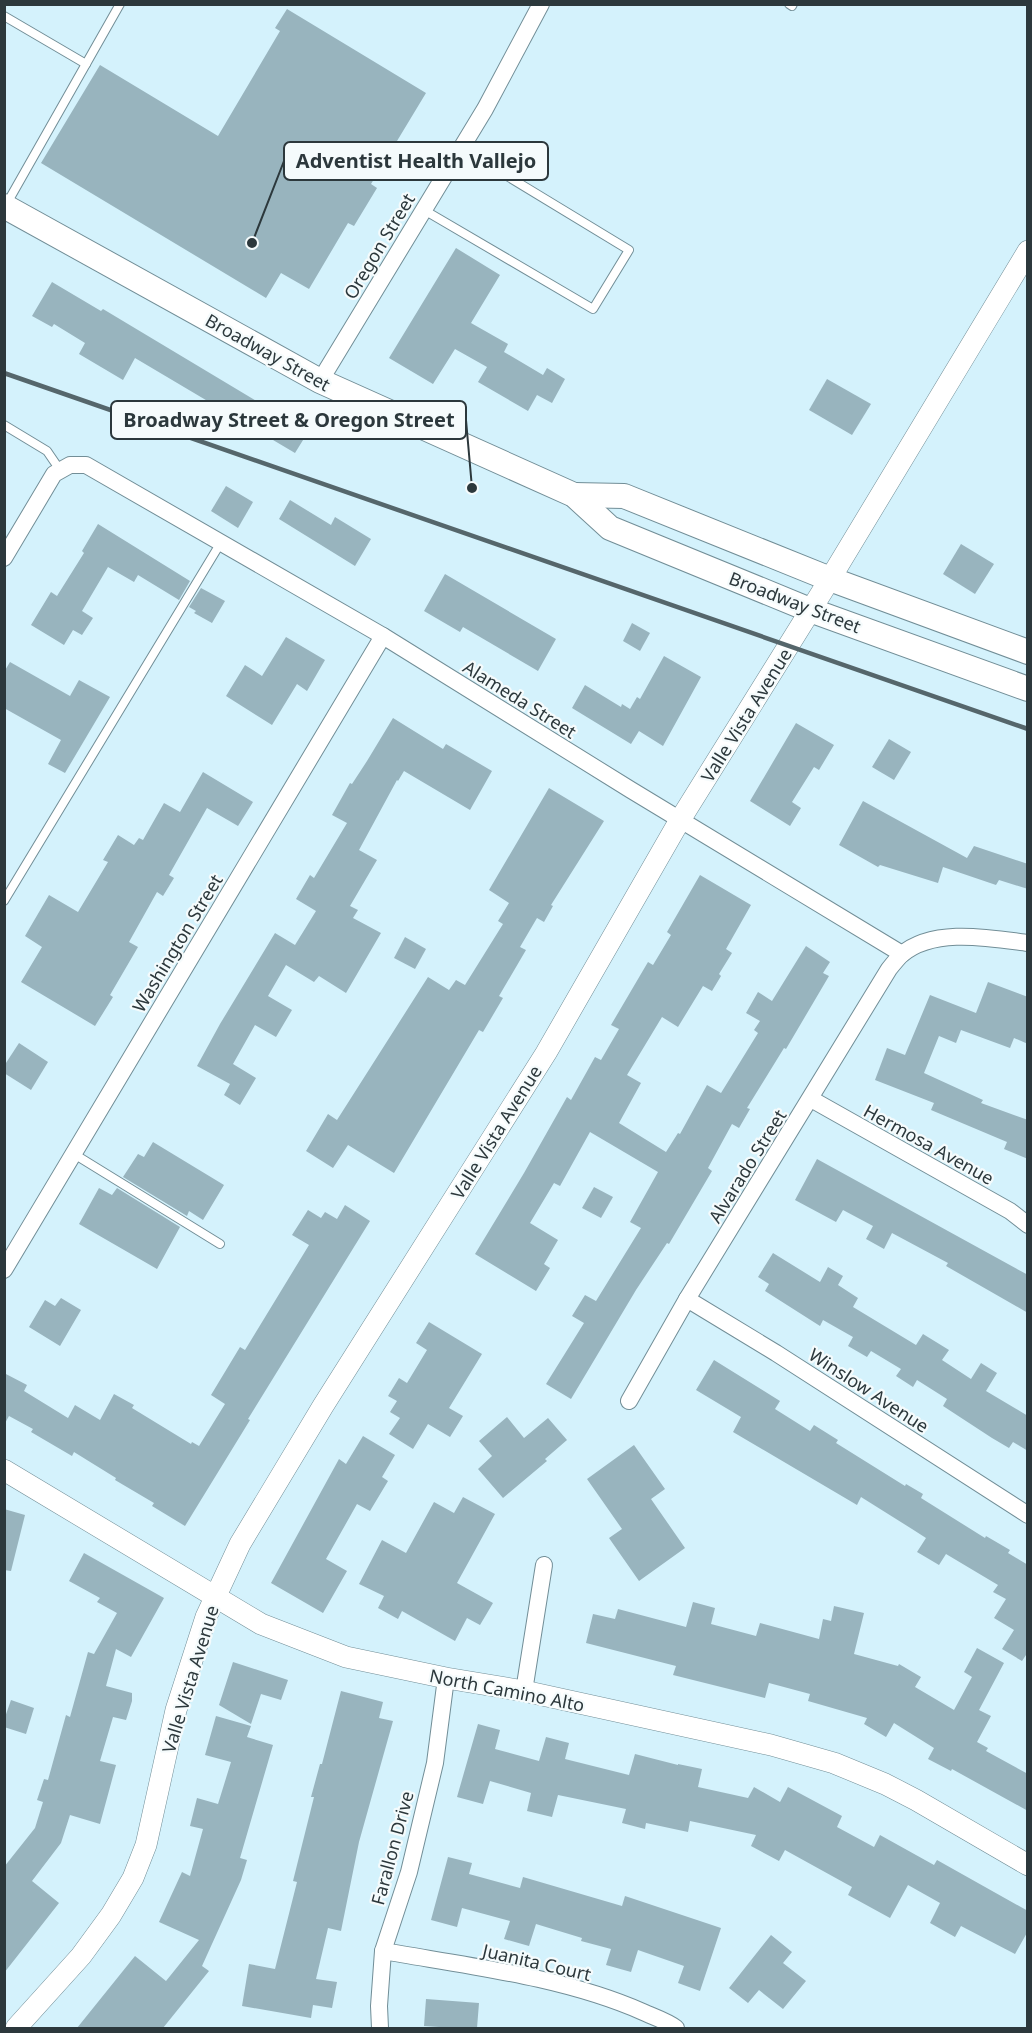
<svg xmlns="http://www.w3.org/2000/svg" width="1032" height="2033" font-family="'Noto Sans',sans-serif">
  <rect width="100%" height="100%" fill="#d4f2fc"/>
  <g fill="#98b4be">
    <path d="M287,9L426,93L371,184L377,188L354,226L348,223L309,289L281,273L266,298L41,163L100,65L218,136L280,31L275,28Z"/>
    <path d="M456,248L500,275L471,323L508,344L504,352L543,375L547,368L565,379L552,403L537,395L528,411L478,382L487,367L455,349L433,384L389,358Z"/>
    <path d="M52,282L101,311L103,309L308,432L295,453L135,358L123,380L79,354L85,343L54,324L52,327L32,316Z"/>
    <path d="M827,379L871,404L852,435L809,410Z"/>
    <path d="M226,486L253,502L238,528L211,511Z"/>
    <path d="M290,500L331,525L335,517L371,539L355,566L279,519Z"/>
    <path d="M98,524L190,581L179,600L138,575L134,582L108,567L82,611L93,618L82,635L73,630L64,645L31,625L51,592L57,596L84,553L82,551Z"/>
    <path d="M961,544L994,564L975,594L943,574Z"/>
    <path d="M445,574L556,639L538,671L463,627L460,632L424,611Z"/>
    <path d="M201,588L225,601L212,623L194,613L196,611L189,607Z"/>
    <path d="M632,623L650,633L640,651L623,641Z"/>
    <path d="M286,637L325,660L307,691L297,684L272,725L226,696L245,665L262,676Z"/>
    <path d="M664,656L701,677L663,746L639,731L631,744L572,708L585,685L621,707L622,704L630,709L637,697L640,699Z"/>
    <path d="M10,662L70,696L79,680L110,697L65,773L48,764L61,740L4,708V672Z"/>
    <path d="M393,718L443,749L446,744L492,771L470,810L404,771L398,781L397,780L359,850L377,860L350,906L358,910L353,918L381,933L346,993L319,976L314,982L286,965L268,996L292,1010L276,1037L255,1025L233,1064L256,1078L240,1105L224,1095L230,1084L197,1066L220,1024L275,933L295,945L316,911L296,899L310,875L314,878L347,823L332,815L350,783L352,784L367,761Z"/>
    <path d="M796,723L834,745L819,770L814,767L792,802L801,808L790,826L750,801Z"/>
    <path d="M889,739L911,752L894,780L872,767Z"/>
    <path d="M203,772L253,802L238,826L207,808L169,875L174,878L163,896L157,892L129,942L138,947L110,995L113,997L95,1026L21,982L42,947L25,936L49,895L78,912L108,862L103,860L118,835L134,845L139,838L143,840L164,803L180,812Z"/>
    <path d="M549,788L604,821L551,905L553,906L544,922L537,918L520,947L526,950L499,996L503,998L483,1032L479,1030L394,1173L348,1145L333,1168L306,1151L328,1114L337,1120L428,977L449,990L456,980L465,985L503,924L498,921L509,903L489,890Z"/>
    <path d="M863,801L967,858L974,846L1028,864V889L999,880L996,885L943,867L938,883L880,865L878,867L839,845Z"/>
    <path d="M700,875L751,905L726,949L732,953L719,974L721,976L712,991L703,986L678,1027L662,1017L627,1075L641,1083L619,1123L666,1152L678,1133L680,1134L707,1085L721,1093L758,1033L754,1030L760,1021L746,1013L758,992L772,1001L806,946L830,962L823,973L829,976L786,1049L784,1048L747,1108L750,1109L739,1128L732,1124L708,1168L712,1171L669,1244L667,1243L636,1290L571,1399L546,1384L584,1323L572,1316L585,1295L596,1301L641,1228L630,1222L658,1172L590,1132L560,1186L554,1183L530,1223L558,1240L544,1264L550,1268L536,1291L475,1254L524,1173L567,1097L571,1100L595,1057L601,1060L619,1029L611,1025L648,962L653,965L671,935L667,932Z"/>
    <path d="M405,937L426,949L415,969L394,958Z"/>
    <path d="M988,982L1028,997V1044L1014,1038L1010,1048L961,1030L956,1043L939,1036L924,1073L983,1100L981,1103L1028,1120V1159L1004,1149L1007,1142L931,1110L934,1103L875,1080L887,1048L905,1055L930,995L976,1013Z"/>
    <path d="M19,1043L48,1062L31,1090L4,1073V1066Z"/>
    <path d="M153,1142L224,1185L203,1220L189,1211L187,1216L123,1177L138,1154L144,1157Z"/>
    <path d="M817,1159L1028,1275V1313L946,1266L948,1263L892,1233L884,1249L866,1239L873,1226L843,1210L836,1222L795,1200Z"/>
    <path d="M594,1187L613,1197L601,1218L582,1208Z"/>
    <path d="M99,1188L112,1195L117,1188L180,1227L157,1269L79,1224Z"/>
    <path d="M345,1205L370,1221L248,1419L250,1420L185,1526L152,1506L154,1503L115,1480L116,1478L74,1452L72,1456L31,1432L33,1429L9,1416L4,1425V1373L27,1385L24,1391L68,1418L75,1405L100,1420L114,1394L134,1405L132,1408L191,1444L192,1442L199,1446L225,1404L211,1395L240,1347L245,1350L309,1245L292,1235L308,1210L321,1218L325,1212L337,1219Z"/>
    <path d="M773,1253L820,1282L828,1267L843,1276L838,1285L858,1298L853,1307L916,1345L923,1334L949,1350L942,1360L971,1379L981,1363L997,1373L986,1391L1028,1416V1451L1013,1442L1009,1448L992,1438L943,1406L947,1399L917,1380L913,1387L896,1376L901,1369L871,1351L867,1357L848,1346L853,1337L823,1320L820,1326L765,1291L769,1284L758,1277Z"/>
    <path d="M61,1298L81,1310L60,1346L29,1327L45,1300L55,1306Z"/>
    <path d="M429,1322L482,1354L449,1408L463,1416L450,1437L428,1424L413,1449L389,1434L400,1418L390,1412L397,1401L388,1396L399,1378L407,1383L427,1350L416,1343Z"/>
    <path d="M714,1360L780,1401L775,1409L810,1431L814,1425L838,1440L836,1443L905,1486L906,1484L923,1494L921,1498L985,1538L986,1536L1010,1550L1008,1553L1028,1565V1652L1022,1661L1002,1649L1014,1630L994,1618L1006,1599L993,1592L998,1585L946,1554L939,1565L917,1552L926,1538L912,1529L861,1497L857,1505L733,1432L741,1417L696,1390Z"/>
    <path d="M507,1417L524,1438L548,1418L567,1440L545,1459L547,1461L503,1498L478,1469L492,1456L479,1441Z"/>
    <path d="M363,1436L395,1455L382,1477L388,1481L370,1511L357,1504L326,1559L347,1571L323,1613L271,1583L339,1459L346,1464Z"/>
    <path d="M634,1445L665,1489L651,1499L685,1548L639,1581L609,1538L622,1529L587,1479Z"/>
    <path d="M463,1497L495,1514L457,1583L493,1603L480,1625L467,1618L455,1641L402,1611L398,1619L378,1608L384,1596L359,1584L382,1540L406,1553L434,1502L454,1513Z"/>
    <path d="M4,1509L25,1515L11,1571L4,1570Z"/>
    <path d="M84,1553L164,1598L131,1657L116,1649L106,1686L132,1693V1701L126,1720L113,1717L100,1761L116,1765L100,1824L70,1815L61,1843L32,1881L59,1903L4,1973V1867L35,1828L43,1802L37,1800L44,1779L48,1780L66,1715L70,1717L88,1652L94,1654L117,1613L97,1602L100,1598L69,1581Z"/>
    <path d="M693,1602L715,1608L711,1624L756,1636L760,1623L819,1639L823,1619L831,1621L834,1606L864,1613L854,1654L898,1666L899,1664L921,1677L915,1687L954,1710L972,1677L964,1672L977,1648L1004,1663L979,1710L991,1716L977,1742L988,1748L986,1751L1028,1774V1811L952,1769L951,1771L928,1759L934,1748L894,1723L886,1737L864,1724L867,1718L808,1701L810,1694L769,1683L765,1698L673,1675L676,1666L586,1643L593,1614L615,1619L618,1609L686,1627Z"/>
    <path d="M233,1662L288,1680L281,1700L261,1694L251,1724L219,1705Z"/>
    <path d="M341,1691L383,1702L379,1718L393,1721L359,1842L341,1931L328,1928L316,1979L337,1982L332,2008L313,2005L311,2018L242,2006L249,1964L275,1969L297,1882L293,1881L314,1797H311L320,1764H322Z"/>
    <path d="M11,1700L34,1708L26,1734L4,1727V1720Z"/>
    <path d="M216,1716L251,1726L247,1737L273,1745L240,1858L247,1860L241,1880L202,1966L209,1971L163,2028H77L135,1956L166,1981L199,1940L159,1922L182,1872L190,1876L203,1829L190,1826L197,1798L218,1804L231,1762L205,1755Z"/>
    <path d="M478,1724L500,1730L495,1749L539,1761L546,1737L569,1743L565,1759L629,1775L635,1754L678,1765V1764L702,1769L698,1787L748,1798L754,1787L780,1802L788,1787L842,1816L837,1827L874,1847L880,1835L934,1865L937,1860L1028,1911V1931L1015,1954L961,1926L955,1937L930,1923L940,1903L908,1885L890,1918L848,1895L852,1887L785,1850L779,1861L751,1846L756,1835L690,1821L688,1832L646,1823L645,1829L622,1823L626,1809L558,1795L552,1817L527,1811L531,1793L490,1781L483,1804L457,1797Z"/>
    <path d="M448,1857L472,1863L469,1874L520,1888L523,1877L622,1906L625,1896L721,1928L700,1991L678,1983L684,1966L638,1950L631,1972L606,1965L611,1949L581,1941L582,1938L536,1924L529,1946L504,1939L510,1921L462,1908L457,1927L431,1920Z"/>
    <path d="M771,1935L792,1952L783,1963L806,1981L783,2009L759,1990L748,2003L729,1988Z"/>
    <path d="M426,1999L479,2003L477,2028H439V2027L424,2026Z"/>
  </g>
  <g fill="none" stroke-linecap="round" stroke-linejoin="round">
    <defs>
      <g id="service">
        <path d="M789,4L792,6L793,4"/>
        <path d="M4,16L86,64"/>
        <path d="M6,205L120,4"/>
        <path d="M424,210L593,309L629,250L461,148"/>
        <path d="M4,425L47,451L60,470"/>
        <path d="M4,901L220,544"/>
        <path d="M74,1154L220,1244"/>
      </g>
      <g id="minor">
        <path d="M320,381L485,109L541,4"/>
        <path d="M4,558L54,474L70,465H86L383,636L631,790L902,954"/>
        <path d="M811,1099L1010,1211L1028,1225"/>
        <path d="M4,1270L383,636"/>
        <path d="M687,1299L776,1353L1028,1515"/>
        <path d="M629,1401L687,1299L889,969C893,964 897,959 901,955C933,927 990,938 1028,943"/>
        <path d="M524,1691L544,1565"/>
        <path d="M383,1951C468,1966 564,1977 643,2012C654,2017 667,2021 676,2028"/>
        <path d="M380,2028L379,2006L383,1951L409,1872L435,1763L446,1678"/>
      </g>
      <g id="tertiary">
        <path d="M4,1470L261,1624L346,1657L446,1678L524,1691L771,1745L834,1763L885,1784L916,1800L1028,1865"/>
        <path d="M16,2028L81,1956L111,1915L133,1878L146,1845L176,1710L206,1617L240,1544L323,1406L546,1053L680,820L830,579L1028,251"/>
      </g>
      <g id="secondary">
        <path d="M4,206L320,381L574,495L610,528L810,610L1028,689"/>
        <path d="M574,495L624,496L830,579L1028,652"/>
      </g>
    </defs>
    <use href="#service" stroke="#728e97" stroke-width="10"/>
    <use href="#minor" stroke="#728e97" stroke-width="18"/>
    <use href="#tertiary" stroke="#728e97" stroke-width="22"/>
    <use href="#secondary" stroke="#728e97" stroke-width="26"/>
    <use href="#service" stroke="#fff" stroke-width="8"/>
    <use href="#minor" stroke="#fff" stroke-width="16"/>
    <use href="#tertiary" stroke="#fff" stroke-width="21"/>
    <use href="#secondary" stroke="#fff" stroke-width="24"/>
    <path stroke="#55666b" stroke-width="4.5" d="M4,373L1028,729"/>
  </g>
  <g text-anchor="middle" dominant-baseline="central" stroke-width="4.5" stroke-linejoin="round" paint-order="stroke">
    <g font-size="18" fill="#2c383c" stroke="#f5fbfc">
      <text transform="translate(379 246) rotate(-59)">Oregon Street</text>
      <text transform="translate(268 352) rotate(29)">Broadway Street</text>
      <text transform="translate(795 602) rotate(21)">Broadway Street</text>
      <text transform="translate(520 699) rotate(32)">Alameda Street</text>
      <text transform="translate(746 715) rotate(-58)">Valle Vista Avenue</text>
      <text transform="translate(177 943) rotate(-59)">Washington Street</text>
      <text transform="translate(496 1132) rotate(-58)">Valle Vista Avenue</text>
      <text transform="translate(929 1144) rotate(29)">Hermosa Avenue</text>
      <text transform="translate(747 1166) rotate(-58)">Alvarado Street</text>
      <text transform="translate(869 1390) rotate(33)">Winslow Avenue</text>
      <text transform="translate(190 1679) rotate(-73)">Valle Vista Avenue</text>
      <text transform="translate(507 1690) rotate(11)">North Camino Alto</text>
      <text transform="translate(392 1848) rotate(-75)">Farallon Drive</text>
      <text transform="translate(537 1962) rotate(13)">Juanita Court</text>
    </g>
  </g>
  <path fill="none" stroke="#2c383c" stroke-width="2" d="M252 243L284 161M472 488L466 420"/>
  <g fill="#2c383c" stroke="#f5fbfc" stroke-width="2">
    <circle cx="252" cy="243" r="6"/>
    <circle cx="472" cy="488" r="6"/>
  </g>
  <g fill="#f5fbfc" stroke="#2c383c" stroke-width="2">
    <rect x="284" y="142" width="264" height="38" rx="6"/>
    <rect x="111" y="401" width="355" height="38" rx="6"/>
  </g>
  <g font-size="20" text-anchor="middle" font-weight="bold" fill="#2c383c">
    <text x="416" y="168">Adventist Health Vallejo</text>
    <text x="289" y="427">Broadway Street &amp; Oregon Street</text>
  </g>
  <rect width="1032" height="2033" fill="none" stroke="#2c383c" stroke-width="12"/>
</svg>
